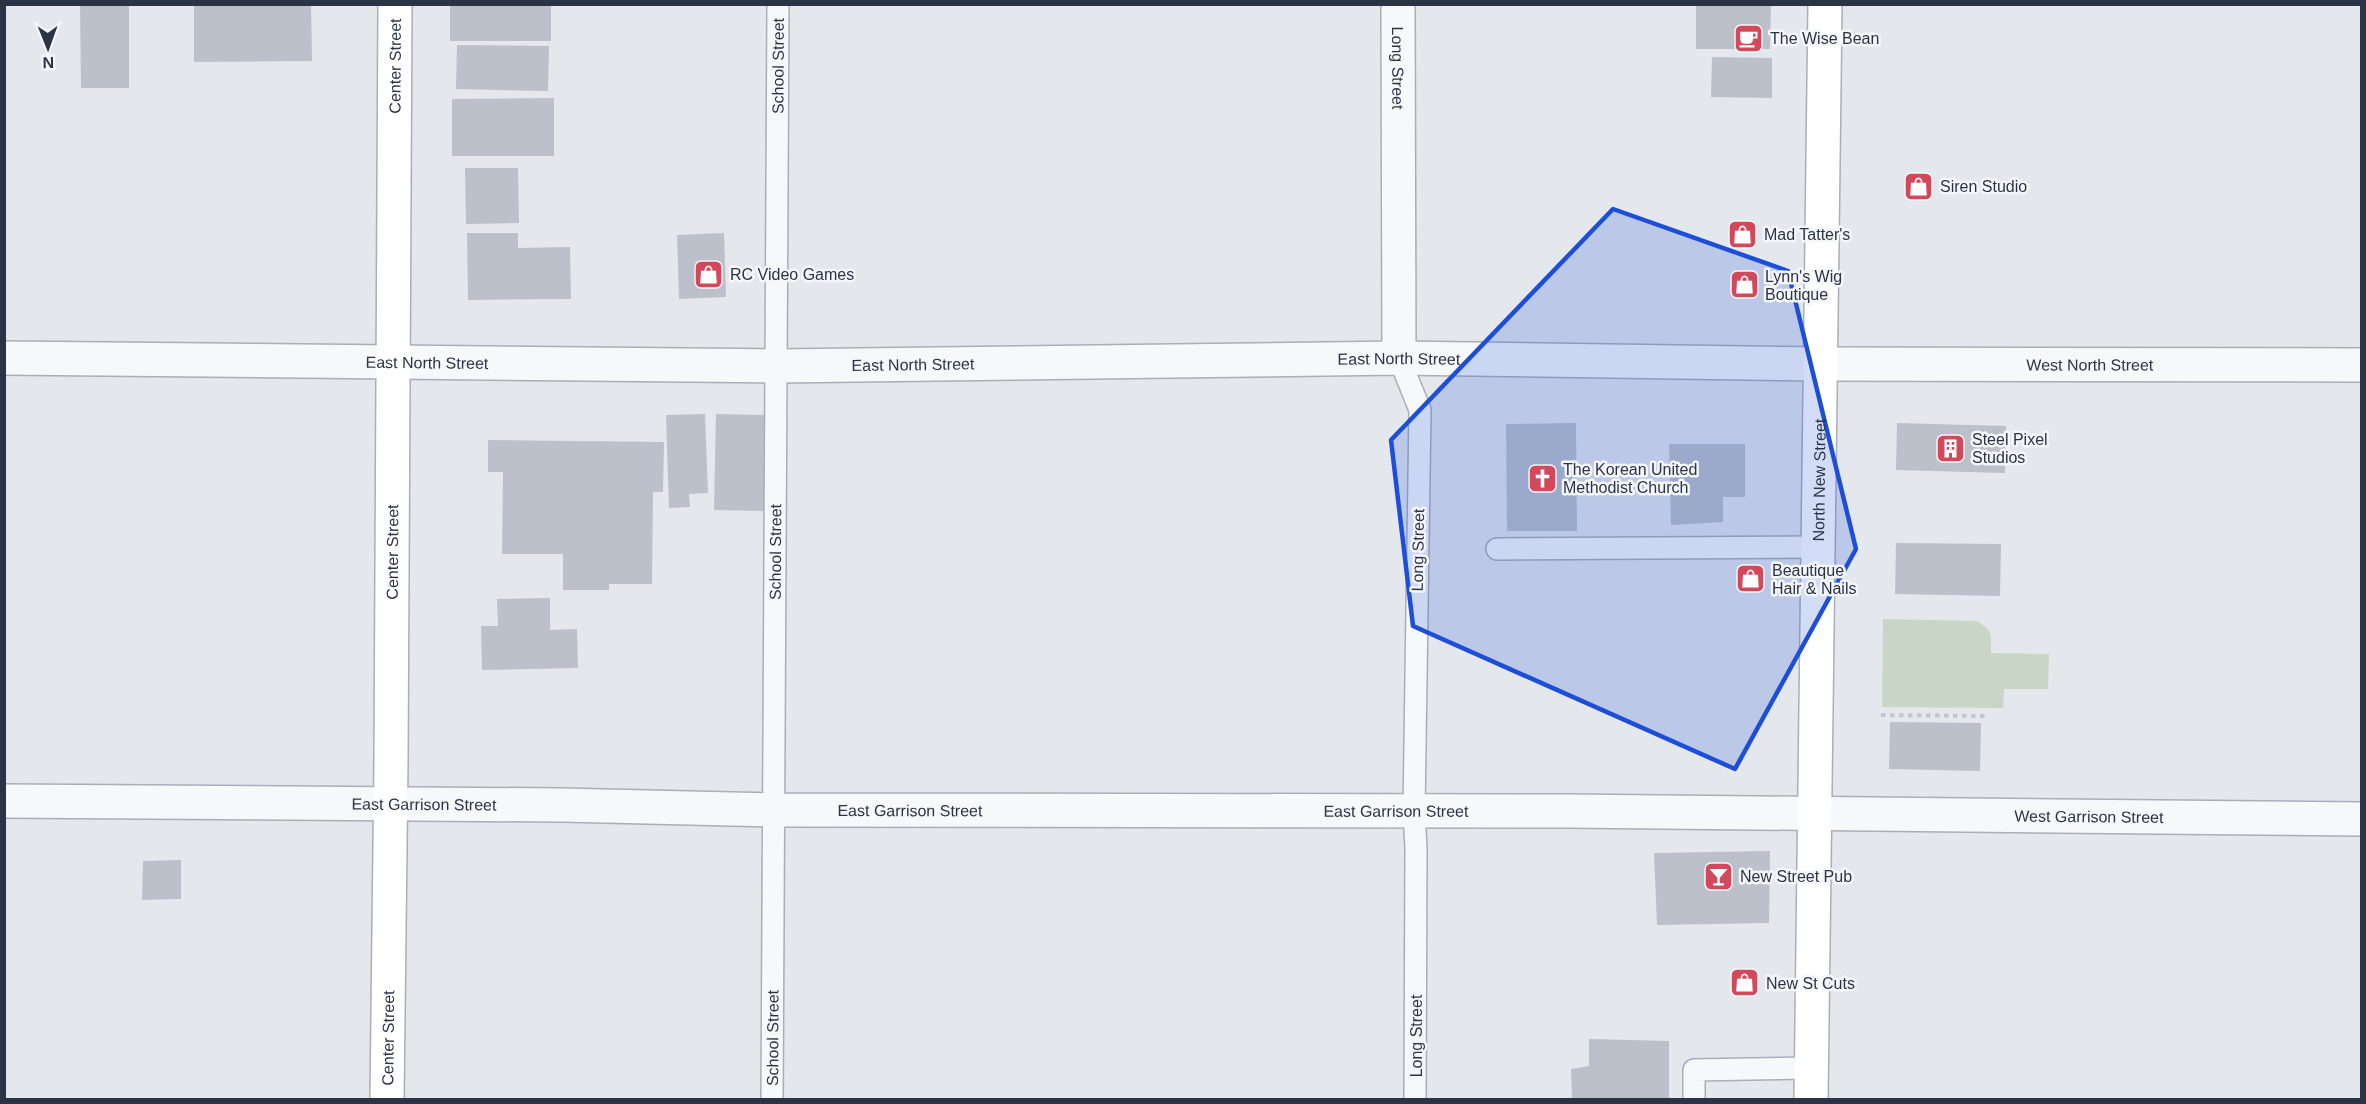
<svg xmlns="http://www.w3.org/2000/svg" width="2366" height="1104" font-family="Helvetica,sans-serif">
  <rect width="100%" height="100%" fill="#e4e7ec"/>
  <path fill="#c9d6c5" d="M1883,619L1976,621C1994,630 1991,636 1991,653L2049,654L2048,689H2004L2003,708L1882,707Z"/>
  <g fill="#bbc0ca">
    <path d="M80,4H129V88H81Z"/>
    <path d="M194,4H311L312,61L194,62Z"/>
    <rect x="450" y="4" width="101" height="37"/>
    <path d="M1696,4H1771L1770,49H1696Z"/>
    <path d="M457,45L549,46L548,91L456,89Z"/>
    <path d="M1712,57L1772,58V98L1711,97Z"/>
    <path d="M554,98V156H452V99Z"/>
    <path d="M465,168H518L519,223L466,224Z"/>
    <path d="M467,233H518V248L570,247L571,299L468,300Z"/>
    <path d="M724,233L726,297L679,299L677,235Z"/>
    <path d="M705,414L708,493L689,494L690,507L669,508L666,415Z"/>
    <path d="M716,414L768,415L767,511L714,510Z"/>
    <path d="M1576,423L1577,531H1507L1506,424Z"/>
    <path d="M1897,423L2006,426L2005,473L1896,470Z"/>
    <path d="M488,440L664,442L663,492H653L652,584H609V590H563V554H502L503,472H488Z"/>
    <path d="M1669,444H1745V497H1723V522L1671,525Z"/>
    <path d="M1896,543L2001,544L2000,596L1895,594Z"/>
    <path d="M550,598V630L577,629L578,668L482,670L481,626H498L497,599Z"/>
    <path d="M1890,722L1981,723L1980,771L1889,769Z"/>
    <path d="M1770,851L1769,923L1657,925L1654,853Z"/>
    <path d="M181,860V899L142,900L143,861Z"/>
    <path d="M1589,1039L1669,1041V1100H1572L1571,1069L1589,1066Z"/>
  </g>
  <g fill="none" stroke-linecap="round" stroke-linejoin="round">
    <defs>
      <g id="service">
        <path d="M1399,358L1420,410L1414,811L1416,848L1415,1100"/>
        <path d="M1497,549L1818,547"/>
        <path id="s1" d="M772,1100L778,4"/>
        <path d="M1694,1100V1070L1812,1068"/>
      </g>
      <g id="minor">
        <path id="s2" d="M1398,4L1399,358"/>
        <path id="s3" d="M4,358L777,366L1399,358L1820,364L2362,365"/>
        <path id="s4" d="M4,801L562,805L775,810L1567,811L2362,819"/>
      </g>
      <g id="secondary">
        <path id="s5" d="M387,1100L391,760L395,4"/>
        <path id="s6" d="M1811,1100L1825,4"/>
      </g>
    </defs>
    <use href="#service" stroke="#a9aeb7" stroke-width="24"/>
    <use href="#minor" stroke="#a9aeb7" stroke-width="36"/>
    <use href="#secondary" stroke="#a9aeb7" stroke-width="36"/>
    <path stroke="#c2c5cb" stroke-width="4" stroke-dasharray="4.5 4.5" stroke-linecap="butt" d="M1881,715L1987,716"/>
    <use href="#service" stroke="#f7f8fa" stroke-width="21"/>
    <use href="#minor" stroke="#f7f8fa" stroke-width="33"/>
    <use href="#secondary" stroke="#fff" stroke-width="33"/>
  </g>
  <path fill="#1d4ed8" fill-opacity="0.2" stroke="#1d4ed8" stroke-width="4.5" stroke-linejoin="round" d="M1613,209L1788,271L1856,549L1735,769L1413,626L1391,440Z"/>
  <defs>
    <symbol id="cafe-square" viewBox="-11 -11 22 22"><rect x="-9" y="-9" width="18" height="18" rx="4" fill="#d1495b" stroke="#f4f6f9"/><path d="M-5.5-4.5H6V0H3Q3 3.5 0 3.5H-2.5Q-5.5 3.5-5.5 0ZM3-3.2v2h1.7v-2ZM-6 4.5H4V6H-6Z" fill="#fff"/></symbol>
    <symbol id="shop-square" viewBox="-11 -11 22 22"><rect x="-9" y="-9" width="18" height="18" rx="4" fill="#d1495b" stroke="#f4f6f9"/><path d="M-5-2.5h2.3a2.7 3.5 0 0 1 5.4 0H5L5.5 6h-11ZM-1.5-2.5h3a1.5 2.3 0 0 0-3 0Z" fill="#fff"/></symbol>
    <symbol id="building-square" viewBox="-11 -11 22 22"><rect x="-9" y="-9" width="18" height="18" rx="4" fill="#d1495b" stroke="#f4f6f9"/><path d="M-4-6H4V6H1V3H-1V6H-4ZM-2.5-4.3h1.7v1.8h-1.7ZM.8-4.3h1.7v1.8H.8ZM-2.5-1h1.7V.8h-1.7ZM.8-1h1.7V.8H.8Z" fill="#fff"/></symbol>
    <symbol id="church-square" viewBox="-11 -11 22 22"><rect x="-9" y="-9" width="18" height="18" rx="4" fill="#d1495b" stroke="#f4f6f9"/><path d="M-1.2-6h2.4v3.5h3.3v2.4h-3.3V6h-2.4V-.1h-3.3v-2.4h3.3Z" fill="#fff"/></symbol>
    <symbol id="bar-square" viewBox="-11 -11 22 22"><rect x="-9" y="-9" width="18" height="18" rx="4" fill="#d1495b" stroke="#f4f6f9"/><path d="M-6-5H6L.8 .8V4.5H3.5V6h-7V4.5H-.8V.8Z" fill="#fff"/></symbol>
  </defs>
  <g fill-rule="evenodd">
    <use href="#cafe-square" x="1732" y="22" width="33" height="33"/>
    <use href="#shop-square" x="1902" y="170" width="33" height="33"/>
    <use href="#shop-square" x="1726" y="218" width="33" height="33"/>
    <use href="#shop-square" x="692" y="258" width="33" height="33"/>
    <use href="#shop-square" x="1728" y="268" width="33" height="33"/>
    <use href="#building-square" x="1934" y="432" width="33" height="33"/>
    <use href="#church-square" x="1526" y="462" width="33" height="33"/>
    <use href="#shop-square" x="1734" y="562" width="33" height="33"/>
    <use href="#bar-square" x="1702" y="860" width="33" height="33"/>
    <use href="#shop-square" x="1728" y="966" width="33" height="33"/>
  </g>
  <g text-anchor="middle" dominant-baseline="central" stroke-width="5" stroke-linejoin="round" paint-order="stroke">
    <g font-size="16" fill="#2b3445" stroke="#f4f6f9" text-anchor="start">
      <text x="1770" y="38">The Wise Bean</text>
      <text x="1940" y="186">Siren Studio</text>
      <text x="1764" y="234">Mad Tatter's</text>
      <text x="730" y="274">RC Video Games</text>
      <text x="1765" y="276">Lynn's Wig<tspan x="1765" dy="18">Boutique</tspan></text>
      <text x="1972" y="439">Steel Pixel<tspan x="1972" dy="18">Studios</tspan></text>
      <text x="1563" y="469">The Korean United<tspan x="1563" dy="18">Methodist Church</tspan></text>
      <text x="1772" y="570">Beautique<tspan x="1772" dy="18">Hair &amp; Nails</tspan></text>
      <text x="1740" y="876">New Street Pub</text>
      <text x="1766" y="983">New St Cuts</text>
    </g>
    <g font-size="16" fill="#2b3445" stroke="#f4f6f9">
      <text stroke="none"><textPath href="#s5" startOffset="1034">Center Street</textPath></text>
      <text stroke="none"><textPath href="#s1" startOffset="1034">School Street</textPath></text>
      <text stroke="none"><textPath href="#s2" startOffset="64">Long Street</textPath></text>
      <text stroke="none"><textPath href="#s3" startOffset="1395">East North Street</textPath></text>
      <text stroke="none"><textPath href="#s3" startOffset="423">East North Street</textPath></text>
      <text stroke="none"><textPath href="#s3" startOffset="909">East North Street</textPath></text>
      <text stroke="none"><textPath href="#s3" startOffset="2086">West North Street</textPath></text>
      <text stroke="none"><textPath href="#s6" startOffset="620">North New Street</textPath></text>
      <text transform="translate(1418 550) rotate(-89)">Long Street</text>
      <text stroke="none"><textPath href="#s5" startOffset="548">Center Street</textPath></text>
      <text stroke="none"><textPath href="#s1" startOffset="548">School Street</textPath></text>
      <text stroke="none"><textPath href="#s4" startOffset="420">East Garrison Street</textPath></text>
      <text stroke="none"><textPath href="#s4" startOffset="906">East Garrison Street</textPath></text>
      <text stroke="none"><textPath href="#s4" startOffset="1392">East Garrison Street</textPath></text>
      <text stroke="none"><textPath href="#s4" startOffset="2085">West Garrison Street</textPath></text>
      <text transform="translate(1416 1036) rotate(-90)">Long Street</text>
      <text stroke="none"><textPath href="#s5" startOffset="62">Center Street</textPath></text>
      <text stroke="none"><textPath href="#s1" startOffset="62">School Street</textPath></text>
    </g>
  </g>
  <rect width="2366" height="1104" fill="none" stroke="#2b3445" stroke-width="12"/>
  <g transform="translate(48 48) rotate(179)" stroke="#f4f6f9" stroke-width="4.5" paint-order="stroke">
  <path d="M0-4.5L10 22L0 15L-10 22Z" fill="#2b3445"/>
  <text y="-9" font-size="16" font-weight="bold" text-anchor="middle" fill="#2b3445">N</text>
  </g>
</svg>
